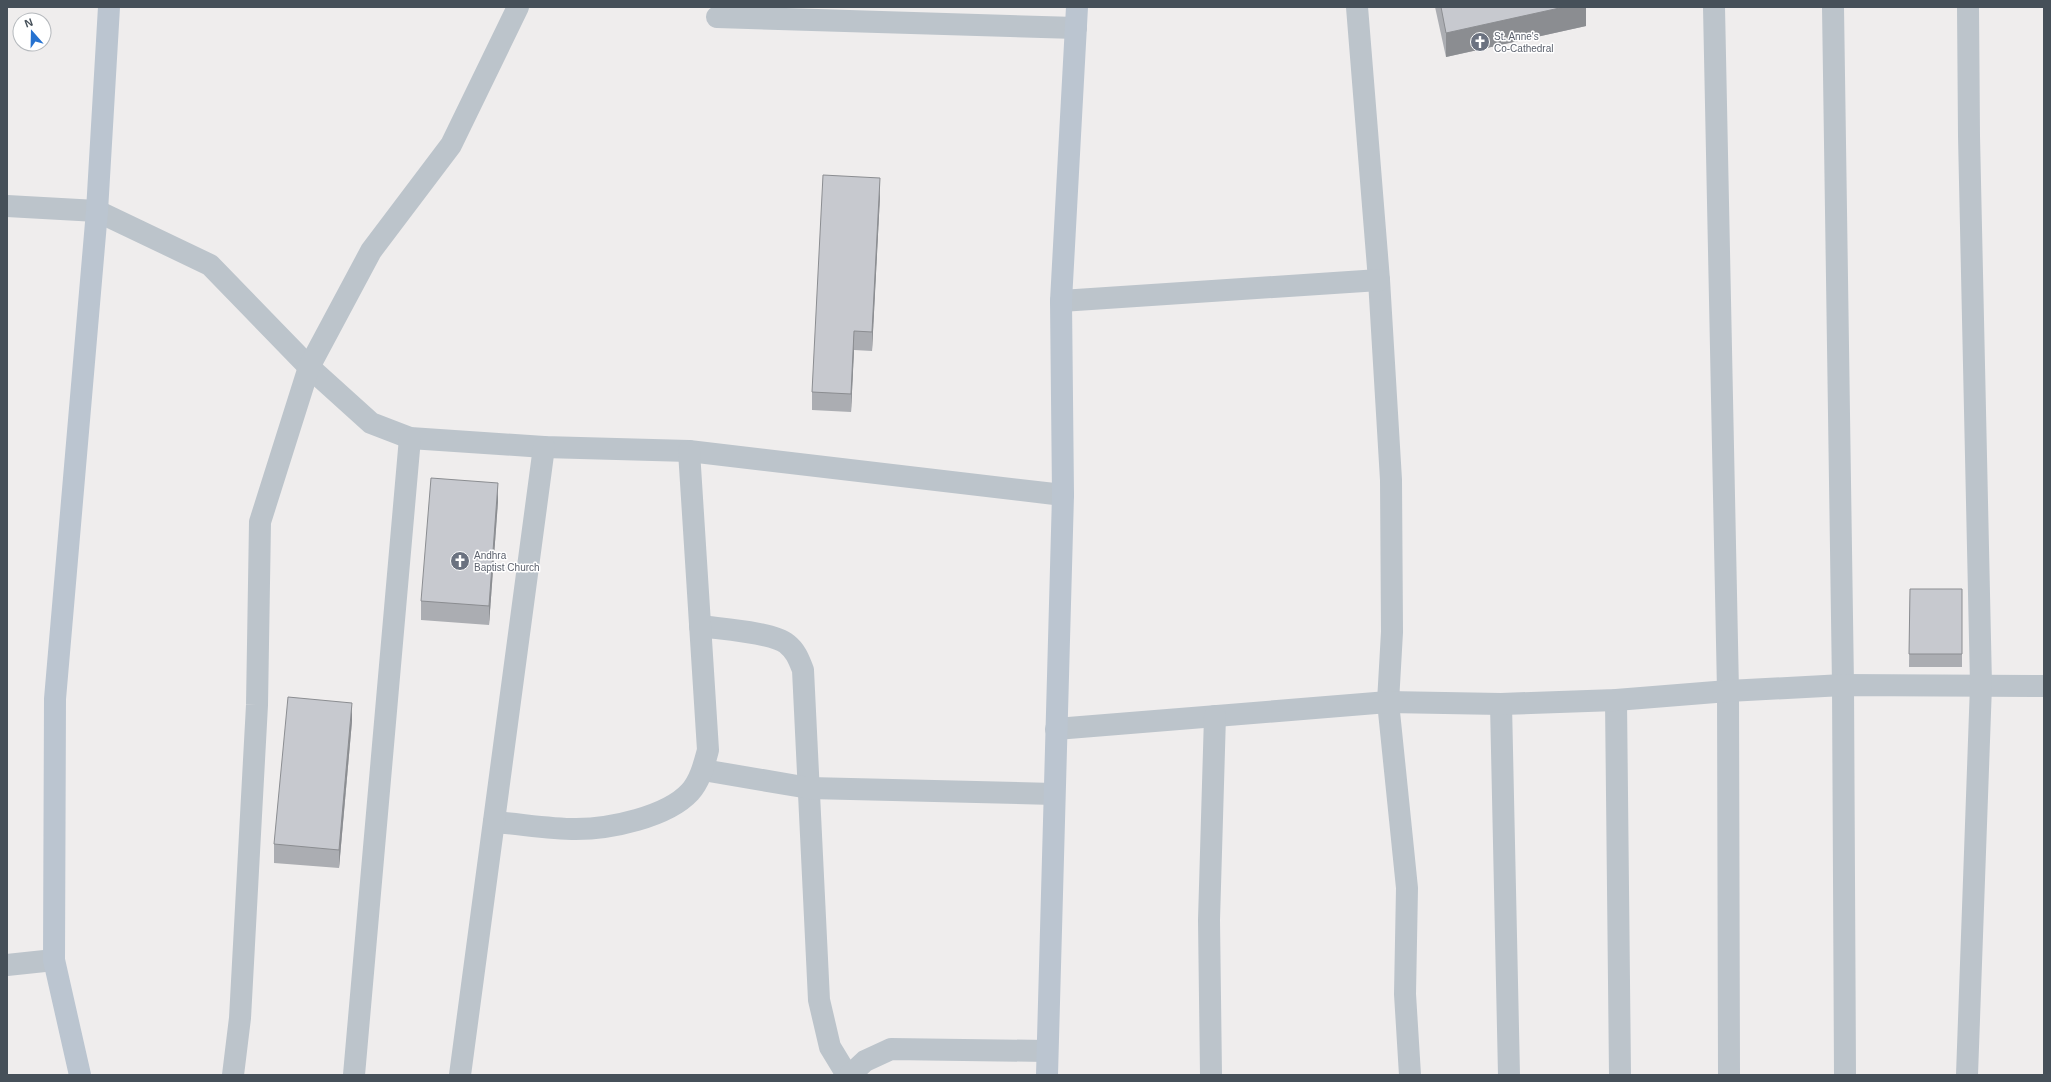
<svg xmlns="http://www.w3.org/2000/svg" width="2051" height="1082" font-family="Helvetica,sans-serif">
  <rect width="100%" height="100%" fill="#efeded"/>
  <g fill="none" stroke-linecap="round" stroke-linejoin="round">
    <g stroke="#bcc4cb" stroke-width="22">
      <path d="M1357,7L1379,280L1391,480L1392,632L1388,702L1407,888L1405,994L1410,1075"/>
      <path d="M1714,7L1728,691L1729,1075"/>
      <path d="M1833,7L1843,685L1845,1075"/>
      <path d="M717,17L1076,28"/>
      <path d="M7,206L97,211L210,265L309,367L371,423L410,438L544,447L689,451L1063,495"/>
      <path d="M1061,301L1379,280"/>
      <path d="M700,626C720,629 773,632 787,644C796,651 799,660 803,670L819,1000L830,1047L847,1075"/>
      <path d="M1616,700L1620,1075"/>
      <path d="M1501,704L1509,1075"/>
      <path d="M1056,729L1388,702L1501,704L1616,700L1728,691L1843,685L2044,686"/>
      <path d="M703,770L809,788L1054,794"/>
      <path d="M494,822C521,824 549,829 576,829C610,829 667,817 690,792C700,781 704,765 708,750L689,451"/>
      <path d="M7,965L54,960"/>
      <path d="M233,1075L240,1018L257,705L260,522L309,367L371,251L451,145L518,7"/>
      <path d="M354,1075L410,438"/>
      <path d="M460,1075L544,447"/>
      <path d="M850,1075L865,1061L891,1049L1047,1051"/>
      <path d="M1211,1075L1209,920L1215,716"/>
      <path d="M1967,1075L1981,685L1969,136L1968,7"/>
    </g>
    <g stroke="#bbc5d0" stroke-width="22">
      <path d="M80,1075L54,960L55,699L97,211L109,7"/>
      <path d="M1047,1075L1063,495L1061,301L1077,7"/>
    </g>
  </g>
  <g fill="#abadb2">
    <path d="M1435,7H1586V26L1446,57Z"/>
    <path d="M880,196L872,351L854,350L851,412L812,410V392Z"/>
    <path d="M498,501L489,625L421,620V601Z"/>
    <path d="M1910,589H1962V667H1909Z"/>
    <path d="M352,721L339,868L274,863V844Z"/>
  </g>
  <g fill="#8b8d91">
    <path d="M1564,7H1586V26L1446,57V33Z"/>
    <path d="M880,178V196L872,351V332Z"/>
    <path d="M854,331V350L851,412V394Z"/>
    <path d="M498,483V501L489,625V606Z"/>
    <path d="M352,703V721L339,868V850Z"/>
  </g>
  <g fill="#c7c9cf" stroke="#8b8d91">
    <path d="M1441,7H1564L1446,33Z"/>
    <path d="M823,175L880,178L872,332L854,331L851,394L812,392Z"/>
    <path d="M431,478L498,483L489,606L421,601Z"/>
    <path d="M1910,589H1962V654H1909Z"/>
    <path d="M288,697L352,703L339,850L274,844Z"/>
  </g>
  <defs>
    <symbol id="church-disc" viewBox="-11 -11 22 22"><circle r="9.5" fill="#6b7280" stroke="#fff"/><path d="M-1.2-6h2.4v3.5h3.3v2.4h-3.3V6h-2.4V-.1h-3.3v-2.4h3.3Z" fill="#fff"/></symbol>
  </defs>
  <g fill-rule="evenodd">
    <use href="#church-disc" x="1469" y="31" width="22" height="22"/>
    <use href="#church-disc" x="449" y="550" width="22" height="22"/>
  </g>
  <g text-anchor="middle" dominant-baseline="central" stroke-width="3" stroke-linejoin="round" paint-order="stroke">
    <g font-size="10" fill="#5b616d" stroke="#fff" text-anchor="start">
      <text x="1494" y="36">St. Anne's<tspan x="1494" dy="12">Co-Cathedral</tspan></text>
      <text x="474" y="555">Andhra<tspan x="474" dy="12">Baptist Church</tspan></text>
    </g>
  </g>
  <rect width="2051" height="1082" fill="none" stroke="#465059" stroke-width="16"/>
  <g transform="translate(32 32) rotate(340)"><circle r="19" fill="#ffffff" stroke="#b5b9bd"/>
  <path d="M0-3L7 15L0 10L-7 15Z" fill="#2672d0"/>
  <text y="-6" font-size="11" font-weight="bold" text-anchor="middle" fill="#465059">N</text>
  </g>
</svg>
